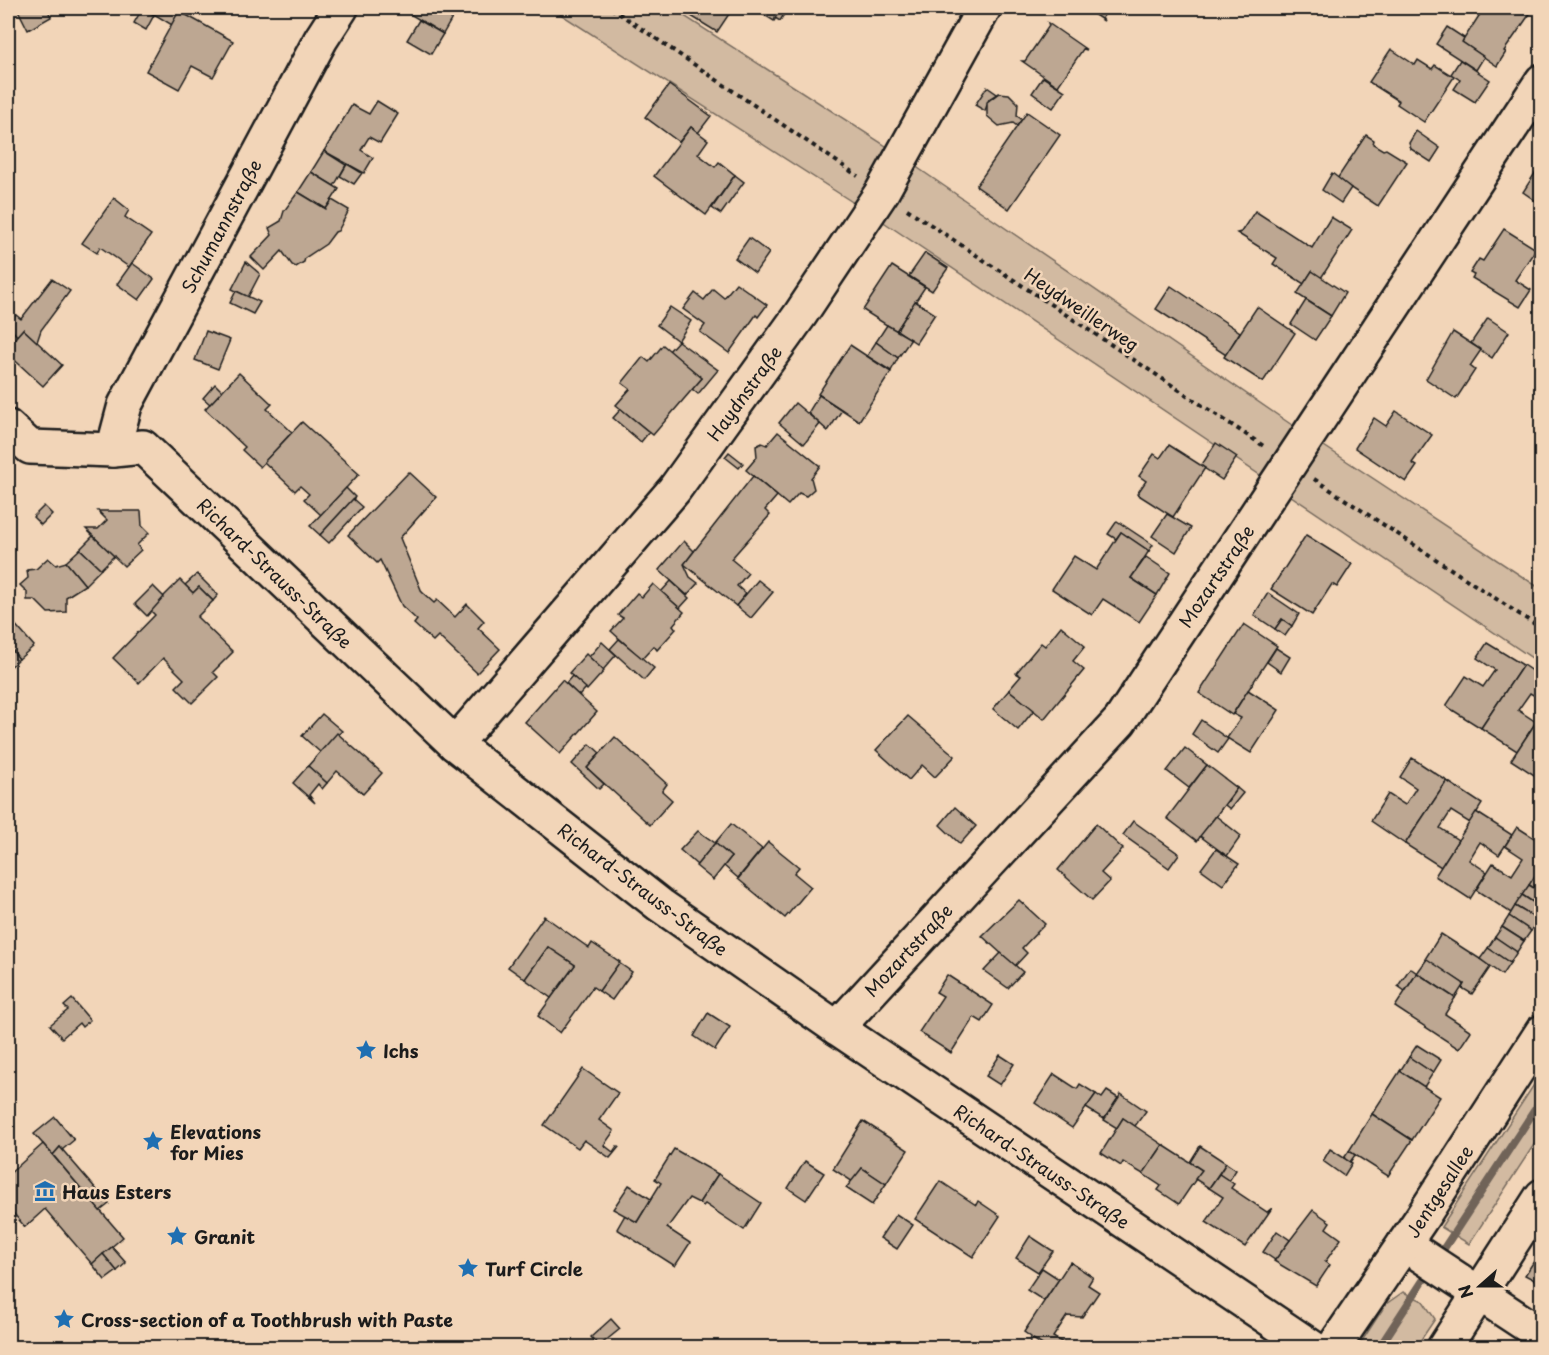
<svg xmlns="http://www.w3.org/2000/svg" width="1549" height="1355" font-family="'Playpen Sans',sans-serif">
  <rect width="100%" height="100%" fill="#f2d5b8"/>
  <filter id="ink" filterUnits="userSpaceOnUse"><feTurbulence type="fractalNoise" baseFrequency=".0167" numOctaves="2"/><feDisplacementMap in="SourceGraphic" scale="12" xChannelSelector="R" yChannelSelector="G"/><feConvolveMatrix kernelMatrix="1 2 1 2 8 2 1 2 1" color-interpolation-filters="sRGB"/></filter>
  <g filter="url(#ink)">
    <g fill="#d2baa1" stroke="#776b5e" stroke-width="1.5">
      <path d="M551,8H672L883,144L1289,423L1541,589V664L885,223Z"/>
      <path d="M1541,1074V1134L1469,1244L1441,1227Z"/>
      <path d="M1403,1292L1423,1301L1435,1319L1416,1347H1358L1386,1304Z"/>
    </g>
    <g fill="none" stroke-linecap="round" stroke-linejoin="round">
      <g stroke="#6f6359" stroke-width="8">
        <path d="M1437,1259L1542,1099"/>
        <path d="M1379,1348L1430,1270"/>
      </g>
    </g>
    <g fill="#bda792" stroke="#1c1c1c" stroke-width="1.5">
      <path d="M17,8H47L51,17L28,30Z"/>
      <path d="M144,8H181L172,25Z"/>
      <path d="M400,8H450L449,10L455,13L443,34Z"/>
      <path d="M696,8H733L717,32L691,16Z"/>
      <path d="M753,8H782L774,21Z"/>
      <path d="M782,8L787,9L780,21L775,18Z"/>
      <path d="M1070,8H1084L1088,10L1085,13L1080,9L1074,12Z"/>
      <path d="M1084,8H1109L1102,18L1104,21Z"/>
      <path d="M1484,8H1534L1504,51L1506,52L1497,66L1462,42Z"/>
      <path d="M142,9L154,15L146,30L134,23Z"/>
      <path d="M179,11L233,41L213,77L192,66L179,89L146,71Z"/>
      <path d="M419,20L443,34L431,54L407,40Z"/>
      <path d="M1048,23L1087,50L1083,49L1058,86L1022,61H1025L1049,26Z"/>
      <path d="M1447,27L1464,38L1462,42L1484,57L1476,70L1436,44Z"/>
      <path d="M1391,49L1415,65L1418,60L1432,69L1435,65L1454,77L1424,122L1397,104L1399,101L1369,82Z"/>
      <path d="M1460,60L1490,80L1475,102L1454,89L1460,80L1451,74Z"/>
      <path d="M1043,77L1065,91L1053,108L1032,93Z"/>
      <path d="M669,85L711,116L698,133L691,127L679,142L645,117Z"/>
      <path d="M987,87L997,94L989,99L985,111L975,105Z"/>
      <path d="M999,93L1009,94L1018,103L1017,116L1022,119L1017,126L1013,123L999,126L987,116V102Z"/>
      <path d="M377,101L398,114L380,143L369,137L361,150L373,158L364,173L324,151L352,105L369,114Z"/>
      <path d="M1027,112L1060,135L1009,209L976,186Z"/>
      <path d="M691,127L708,140L698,154L715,167L719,162L735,175L706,215L654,176Z"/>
      <path d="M1416,131L1440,148L1431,162L1411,149L1409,143Z"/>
      <path d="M1366,135L1374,140L1373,144L1383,150L1386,149L1407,162L1378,206L1337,179Z"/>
      <path d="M324,151L346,165L334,186L311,172Z"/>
      <path d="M347,164L362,173L354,184L340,176Z"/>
      <path d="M1537,170L1542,173V205L1523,192Z"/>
      <path d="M311,172L339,189L326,209L298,192Z"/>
      <path d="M1332,173L1351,188L1341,203L1322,190Z"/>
      <path d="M735,175L744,182L721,214L712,208Z"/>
      <path d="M298,192L326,209L332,200L349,210L338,231L335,232L326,244L305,258L304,262L296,267L292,265L282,251L264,270L251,257L272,235L269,228L281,221L284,211Z"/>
      <path d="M114,198L129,210L125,217L151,235L129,267L100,247L97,253L82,243Z"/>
      <path d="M1255,211L1312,248L1331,217L1352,230L1321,278L1312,271L1304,284L1273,264L1277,258L1237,233L1241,232Z"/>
      <path d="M1504,229L1536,249L1515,280L1531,290L1520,307L1472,278L1474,275L1470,273L1479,259L1483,261Z"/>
      <path d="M749,238L769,253L755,273L735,258Z"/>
      <path d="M925,253L948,268L932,291L909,276Z"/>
      <path d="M246,262L260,274L248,297L232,289Z"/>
      <path d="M132,263L154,279L139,300L117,284Z"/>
      <path d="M892,266L925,287L896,331L863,310Z"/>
      <path d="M1312,271L1345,293L1331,316L1297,294Z"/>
      <path d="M52,279L70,291L41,330L37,342L23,329L17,336L8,325L16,315L21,319Z"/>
      <path d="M736,283L767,305L758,317L756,315L729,353L700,332L705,325L683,309L695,293L704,300L713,289L724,298Z"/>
      <path d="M1171,286L1240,332L1226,355L1156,309Z"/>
      <path d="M236,291L260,302L253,314L230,303Z"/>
      <path d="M1306,300L1331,316L1315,340L1291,324Z"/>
      <path d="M915,301L935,314L916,343L897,330Z"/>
      <path d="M670,307L691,321L678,341L657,325Z"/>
      <path d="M1257,307L1295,333L1263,382L1224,357Z"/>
      <path d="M1488,318L1509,332L1492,358L1471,343Z"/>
      <path d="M887,325L911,339L898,358L876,342Z"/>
      <path d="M23,329L62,365L43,386L8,354V346Z"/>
      <path d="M206,331L230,340L218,369L195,360Z"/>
      <path d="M1453,332L1481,350L1470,366L1475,370L1456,399L1426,379Z"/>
      <path d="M678,341L718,370L698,394L692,389L702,378L669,351Z"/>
      <path d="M876,342L898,358L891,371L867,356Z"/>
      <path d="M663,345L702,378L653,435L616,405L630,389L622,383L643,357L649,362Z"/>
      <path d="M850,345L891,372L859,421L818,394Z"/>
      <path d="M239,373L272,404L267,409L292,432L260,467L242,450L245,447L205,409Z"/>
      <path d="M215,384L222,391L210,404L203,398Z"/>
      <path d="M819,395L842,410L828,431L808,413Z"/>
      <path d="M795,403L820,424L804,444L779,423Z"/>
      <path d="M621,409L649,432L641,442L613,418Z"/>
      <path d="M1396,411L1432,435L1412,463L1417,466L1406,482L1355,448L1374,418L1386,426Z"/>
      <path d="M302,422L359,474L321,515L304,499L309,494L300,486L295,491L264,462Z"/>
      <path d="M778,432L820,466L811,478L814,489L806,496L799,493L788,505L746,470L757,457L756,446L762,443L767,445Z"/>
      <path d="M1216,443L1237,457L1222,480L1201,466Z"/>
      <path d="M1169,445L1205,468L1173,517L1137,494L1146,481L1139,476L1154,454L1160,458Z"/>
      <path d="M729,452L743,463L739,468L725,457Z"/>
      <path d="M409,472L436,497L400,538L422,592L434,603L437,600L455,617L467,604L484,621L478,628L500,649L477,673L438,636L433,641L414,624L417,620L402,606L380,560L377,563L348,535Z"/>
      <path d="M753,476L777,496L765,510L770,515L731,559L748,573L737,586L746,594L736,606L684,564Z"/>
      <path d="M346,488L355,497L320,535L310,526Z"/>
      <path d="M353,499L362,507L329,543L320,535Z"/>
      <path d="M44,506L52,514L41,525L33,517Z"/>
      <path d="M98,511H141L142,526L149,533L137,545L141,550L124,566L86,529H98L107,520Z"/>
      <path d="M1167,514L1191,528L1176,552L1152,536Z"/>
      <path d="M1117,521L1153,545L1149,551L1121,532L1116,539L1108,534Z"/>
      <path d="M1121,532L1149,551L1131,578L1157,595L1139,622L1103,599L1092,615L1052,589L1074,556L1096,570Z"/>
      <path d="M1306,535L1352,564L1337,587L1332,584L1312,615L1271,589Z"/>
      <path d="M93,536L114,556L101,569L80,549Z"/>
      <path d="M684,541L694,551L684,564L690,577L698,583L687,595L659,570Z"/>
      <path d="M80,549L101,569L85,585L66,562Z"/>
      <path d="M1146,557L1170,573L1157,595L1131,578Z"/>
      <path d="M48,558L56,565L66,562L85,585L66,597V612L48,613L35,600H27V592L20,585L28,578L27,570L36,569Z"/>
      <path d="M197,574L218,595L213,601L199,587L193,593L185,585Z"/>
      <path d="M180,580L193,593L199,587L213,601L197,617L233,652L213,672L218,677L192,703L176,687L184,679L163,658L139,683L113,658L155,615L150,610Z"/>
      <path d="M758,580L773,592L751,618L736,606Z"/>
      <path d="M671,581L689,598L680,608L661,592Z"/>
      <path d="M653,584L684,612L673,625L676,629L657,650L654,646L642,659L611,631L623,618L618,615L637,593L642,597Z"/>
      <path d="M153,586L164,597L147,616L135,604Z"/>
      <path d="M1268,593L1299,614L1292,626L1282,619L1275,629L1254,615Z"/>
      <path d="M1282,619L1292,626L1285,636L1275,629Z"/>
      <path d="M12,621L34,646L19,659L8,645V625Z"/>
      <path d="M1244,624L1277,646L1232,715L1199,693Z"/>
      <path d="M1061,626L1085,646L1073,661L1084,670L1044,719L1009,690L1021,676L1016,673L1041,643L1045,646Z"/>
      <path d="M619,639L654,668L644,680L610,649Z"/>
      <path d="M602,642L616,655L603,670L589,657Z"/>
      <path d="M1487,643L1523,665L1481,728L1446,706L1466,676L1483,687L1495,670L1477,658Z"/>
      <path d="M8,645L19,659L8,669Z"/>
      <path d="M1276,648L1290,657L1281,672L1267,662Z"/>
      <path d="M586,654L604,671L587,690L569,673Z"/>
      <path d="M1523,665L1542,678V700L1530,693L1518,710L1536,722L1517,751L1481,728Z"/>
      <path d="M572,676L586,688L579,696L566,683Z"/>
      <path d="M562,680L597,712L560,754L525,722Z"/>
      <path d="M1009,690L1034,710L1018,730L993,709Z"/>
      <path d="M1248,690L1279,710L1251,753L1227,738L1241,718L1233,714Z"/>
      <path d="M1542,713V780L1511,760Z"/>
      <path d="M322,714L342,731L320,752L302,736Z"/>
      <path d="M908,716L955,756L935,777L922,765L909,780L876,750Z"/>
      <path d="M1201,720L1228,739L1218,753L1192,734Z"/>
      <path d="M337,733L382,773L363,794L337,771L327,783L308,766Z"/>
      <path d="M615,737L667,784L662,791L672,800L650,825L587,768Z"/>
      <path d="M590,744L600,753L587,768L604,784L599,789L572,764Z"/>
      <path d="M1185,748L1207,765L1189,788L1167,771Z"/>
      <path d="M1412,758L1447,781L1405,844L1371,821L1388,794L1405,805L1416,788L1400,777Z"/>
      <path d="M1207,765L1237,788L1197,841L1167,818Z"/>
      <path d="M308,766L327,783L322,789L318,784L309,795L315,803L293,783Z"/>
      <path d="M1447,781L1482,804L1470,823L1451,811L1440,828L1458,840L1441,867L1405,844Z"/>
      <path d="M1237,788L1243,793L1230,809L1225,805Z"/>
      <path d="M955,807L976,826L960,844L940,825Z"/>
      <path d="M1476,812L1512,835L1499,855L1480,842L1469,860L1487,872L1470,899L1435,876Z"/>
      <path d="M1216,816L1241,836L1227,856L1200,836Z"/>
      <path d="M1133,821L1179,854L1169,868L1123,835Z"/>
      <path d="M731,824L762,849L738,878L724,866L731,857L715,843Z"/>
      <path d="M1096,824L1123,849L1101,873L1110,881L1092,900L1058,870Z"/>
      <path d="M1517,827L1542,843V866L1511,913L1476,890L1493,863L1512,875L1523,858L1505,846Z"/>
      <path d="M698,831L715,843L697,865L680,850Z"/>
      <path d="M768,842L799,867L794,873L811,887L785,918L738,879Z"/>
      <path d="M715,843L731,857L713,880L696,866Z"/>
      <path d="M1216,849L1239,864L1223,885L1201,869Z"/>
      <path d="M1536,874L1542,878V893L1529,885Z"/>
      <path d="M1529,885L1542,893V908L1522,895Z"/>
      <path d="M1522,895L1542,908L1538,920L1515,906Z"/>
      <path d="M1019,900L1045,924L1022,948L1027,953L1015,966L982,936Z"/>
      <path d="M1515,906L1538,920L1531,931L1509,916Z"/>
      <path d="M544,916L589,948L592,943L620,962L599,991L593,987L560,1033L538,1016L575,965L548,947L525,979L508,967Z"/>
      <path d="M1509,916L1531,931L1524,941L1502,927Z"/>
      <path d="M1502,927L1524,941L1517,952L1495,937Z"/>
      <path d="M1441,934L1491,966L1472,994L1462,988L1464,984L1425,959Z"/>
      <path d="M1495,937L1517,952L1510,963L1488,948Z"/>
      <path d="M548,947L575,965L551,998L525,979Z"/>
      <path d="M1488,948L1510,963L1502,975L1480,959Z"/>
      <path d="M1001,953L1023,972L1008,988L984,971Z"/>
      <path d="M1427,959L1464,984L1455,998L1417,973Z"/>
      <path d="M619,963L632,972L612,1000L599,991Z"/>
      <path d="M1410,968L1417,973L1405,991L1398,986Z"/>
      <path d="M1417,973L1455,998L1445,1014L1471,1031L1459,1049L1395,1007Z"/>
      <path d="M947,975L993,1005L982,1022L974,1017L951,1053L919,1032L943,996L936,992Z"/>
      <path d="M72,999L90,1020L82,1027L79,1023L62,1038L50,1025L68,1010L64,1006Z"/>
      <path d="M708,1013L730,1027L715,1050L694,1036Z"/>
      <path d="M1417,1045L1441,1060L1433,1073L1409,1057Z"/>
      <path d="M1000,1055L1014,1064L1000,1085L986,1076Z"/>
      <path d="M1409,1057L1433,1073L1424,1087L1400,1071Z"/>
      <path d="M583,1069L618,1093L599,1120L614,1131L604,1145L613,1152L617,1146L619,1147L610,1158L584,1140L578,1148L544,1125Z"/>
      <path d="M1400,1071L1440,1097L1412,1140L1372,1114Z"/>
      <path d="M1054,1074L1077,1089L1080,1084L1096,1094L1072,1128L1035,1103Z"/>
      <path d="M1107,1091L1118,1098L1104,1119L1086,1108L1096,1094L1102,1098Z"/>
      <path d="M1121,1094L1146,1111L1135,1126L1123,1118L1117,1128L1104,1120Z"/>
      <path d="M1372,1114L1412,1140L1388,1176L1349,1151Z"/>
      <path d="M55,1117L74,1140L62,1150L60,1147L53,1155L34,1134Z"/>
      <path d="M1123,1118L1163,1145L1143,1174L1123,1162L1121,1166L1101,1153Z"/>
      <path d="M863,1121L908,1150L886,1184L862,1168L853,1182L833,1169Z"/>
      <path d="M43,1144L123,1237L92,1264L45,1209L25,1227L8,1207V1175Z"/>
      <path d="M1163,1145L1202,1170L1179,1204L1158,1190L1161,1186L1143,1174Z"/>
      <path d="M1200,1146L1226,1163L1209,1188L1195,1179L1202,1170L1190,1162Z"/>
      <path d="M60,1147L109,1204L100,1211L53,1155Z"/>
      <path d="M674,1149L718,1174L699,1203L689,1198L667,1228L690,1243L675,1266L617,1229L625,1215L637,1222L661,1183L655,1179Z"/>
      <path d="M1330,1149L1352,1163L1344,1176L1323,1161Z"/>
      <path d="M1349,1151L1355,1155L1350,1162L1344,1158Z"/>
      <path d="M805,1161L824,1173L806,1200L788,1188Z"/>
      <path d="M1226,1163L1236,1170L1229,1181L1219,1174Z"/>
      <path d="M862,1168L886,1184L872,1205L846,1188Z"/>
      <path d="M718,1174L761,1203L744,1230L705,1204L703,1206L699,1203Z"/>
      <path d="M1219,1174L1234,1184L1231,1188L1267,1212L1272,1208L1245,1247L1206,1222L1223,1197L1209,1188Z"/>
      <path d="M940,1181L976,1205L978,1201L1000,1216L973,1257L915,1219Z"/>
      <path d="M629,1185L651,1199L637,1222L613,1209Z"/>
      <path d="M1313,1210L1330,1222L1326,1228L1341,1239L1325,1262L1330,1265L1316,1286L1274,1261Z"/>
      <path d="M896,1214L913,1225L897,1249L880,1238Z"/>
      <path d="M1277,1231L1290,1240L1275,1260L1263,1252Z"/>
      <path d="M1030,1236L1053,1251L1038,1272L1016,1258Z"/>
      <path d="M112,1247L126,1263L117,1271L103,1254Z"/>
      <path d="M1542,1249V1284L1525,1275Z"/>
      <path d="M103,1254L117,1271L105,1280L92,1264Z"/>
      <path d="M1070,1262L1093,1277L1088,1285L1099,1292L1082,1317L1067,1316L1053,1337L1065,1344L1062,1348H1047L1033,1339L1030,1342L1031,1337L1024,1332Z"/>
      <path d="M1042,1268L1059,1279L1044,1301L1027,1290Z"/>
      <path d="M611,1319L620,1329L599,1346L591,1337Z"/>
    </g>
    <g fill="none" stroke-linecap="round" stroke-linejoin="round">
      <defs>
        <g id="minor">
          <path d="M8,427L30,447L113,450L143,447L455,744L660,905L837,1028L1313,1348"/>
          <path d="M113,450L125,405L321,39L341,8"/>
          <path d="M455,744L674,490L800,315L882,192L984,8"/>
          <path d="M837,1028L1120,721L1542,81"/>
          <path d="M1404,1244L1542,1335"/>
          <path d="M1333,1348L1421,1219L1542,1032"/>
          <path d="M1444,1348L1542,1196"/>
        </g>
      </defs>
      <use href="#minor" stroke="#1c1c1c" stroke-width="38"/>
      <g stroke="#1c1c1c" stroke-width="4" stroke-dasharray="4.5 4.5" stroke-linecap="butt">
        <path d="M611,8L858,176"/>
        <path d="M907,209L1265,447"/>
        <path d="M1314,479L1542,629"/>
      </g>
      <use href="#minor" stroke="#f2d5b8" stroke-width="33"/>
    </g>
  </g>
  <defs>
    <symbol id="sight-bare" viewBox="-9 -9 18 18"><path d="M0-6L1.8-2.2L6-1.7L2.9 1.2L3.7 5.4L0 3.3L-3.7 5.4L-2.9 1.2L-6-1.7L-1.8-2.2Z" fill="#1f6fb2" stroke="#f2d5b8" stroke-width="2.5" paint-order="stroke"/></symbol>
    <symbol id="museum-bare" viewBox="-9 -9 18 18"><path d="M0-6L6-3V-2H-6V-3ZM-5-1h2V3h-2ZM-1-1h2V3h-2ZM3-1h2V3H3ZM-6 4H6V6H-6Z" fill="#1f6fb2" stroke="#f2d5b8" stroke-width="2.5" paint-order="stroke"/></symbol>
  </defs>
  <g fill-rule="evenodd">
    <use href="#sight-bare" x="351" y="1035" width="30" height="30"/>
    <use href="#sight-bare" x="138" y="1126" width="30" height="30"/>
    <use href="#museum-bare" x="30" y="1176" width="30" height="30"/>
    <use href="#sight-bare" x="162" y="1221" width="30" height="30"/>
    <use href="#sight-bare" x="453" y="1253" width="30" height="30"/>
    <use href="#sight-bare" x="49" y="1304" width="30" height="30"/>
  </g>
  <g text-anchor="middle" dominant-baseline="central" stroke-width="5" stroke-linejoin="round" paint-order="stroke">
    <g font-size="18" fill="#1c1c1c" stroke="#f2d5b8">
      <text transform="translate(221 226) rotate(-62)">Schumannstraße</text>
      <text transform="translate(1082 309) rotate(34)">Heydweillerweg</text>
      <text transform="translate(744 393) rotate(-54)">Haydnstraße</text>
      <text transform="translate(275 573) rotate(44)">Richard-Strauss-Straße</text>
      <text transform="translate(1216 576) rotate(-56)">Mozartstraße</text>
      <text transform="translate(643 889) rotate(37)">Richard-Strauss-Straße</text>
      <text transform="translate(908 950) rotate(-47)">Mozartstraße</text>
      <text transform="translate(1042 1166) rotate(34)">Richard-Strauss-Straße</text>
      <text transform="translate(1439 1191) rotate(-57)">Jentgesallee</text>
    </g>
    <g font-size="18" font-weight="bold" fill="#1c1c1c" stroke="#f2d5b8" text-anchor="start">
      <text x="383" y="1050">Ichs</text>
      <text x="170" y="1131">Elevations<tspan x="170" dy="21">for Mies</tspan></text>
      <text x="62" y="1191">Haus Esters</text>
      <text x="194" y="1236">Granit</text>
      <text x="485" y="1268">Turf Circle</text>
      <text x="81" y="1319">Cross-section of a Toothbrush with Paste</text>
    </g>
  </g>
  <rect width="1549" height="1355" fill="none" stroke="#f2d5b8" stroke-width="30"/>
  <rect x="15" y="15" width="1519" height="1325" fill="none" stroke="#1c1c1c" stroke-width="2" filter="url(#ink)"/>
  <g transform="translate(1480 1286) rotate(249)" stroke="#f2d5b8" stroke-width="4.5" paint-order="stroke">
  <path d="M0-4.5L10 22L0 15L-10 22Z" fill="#1c1c1c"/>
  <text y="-9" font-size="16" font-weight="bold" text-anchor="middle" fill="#1c1c1c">N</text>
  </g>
</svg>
